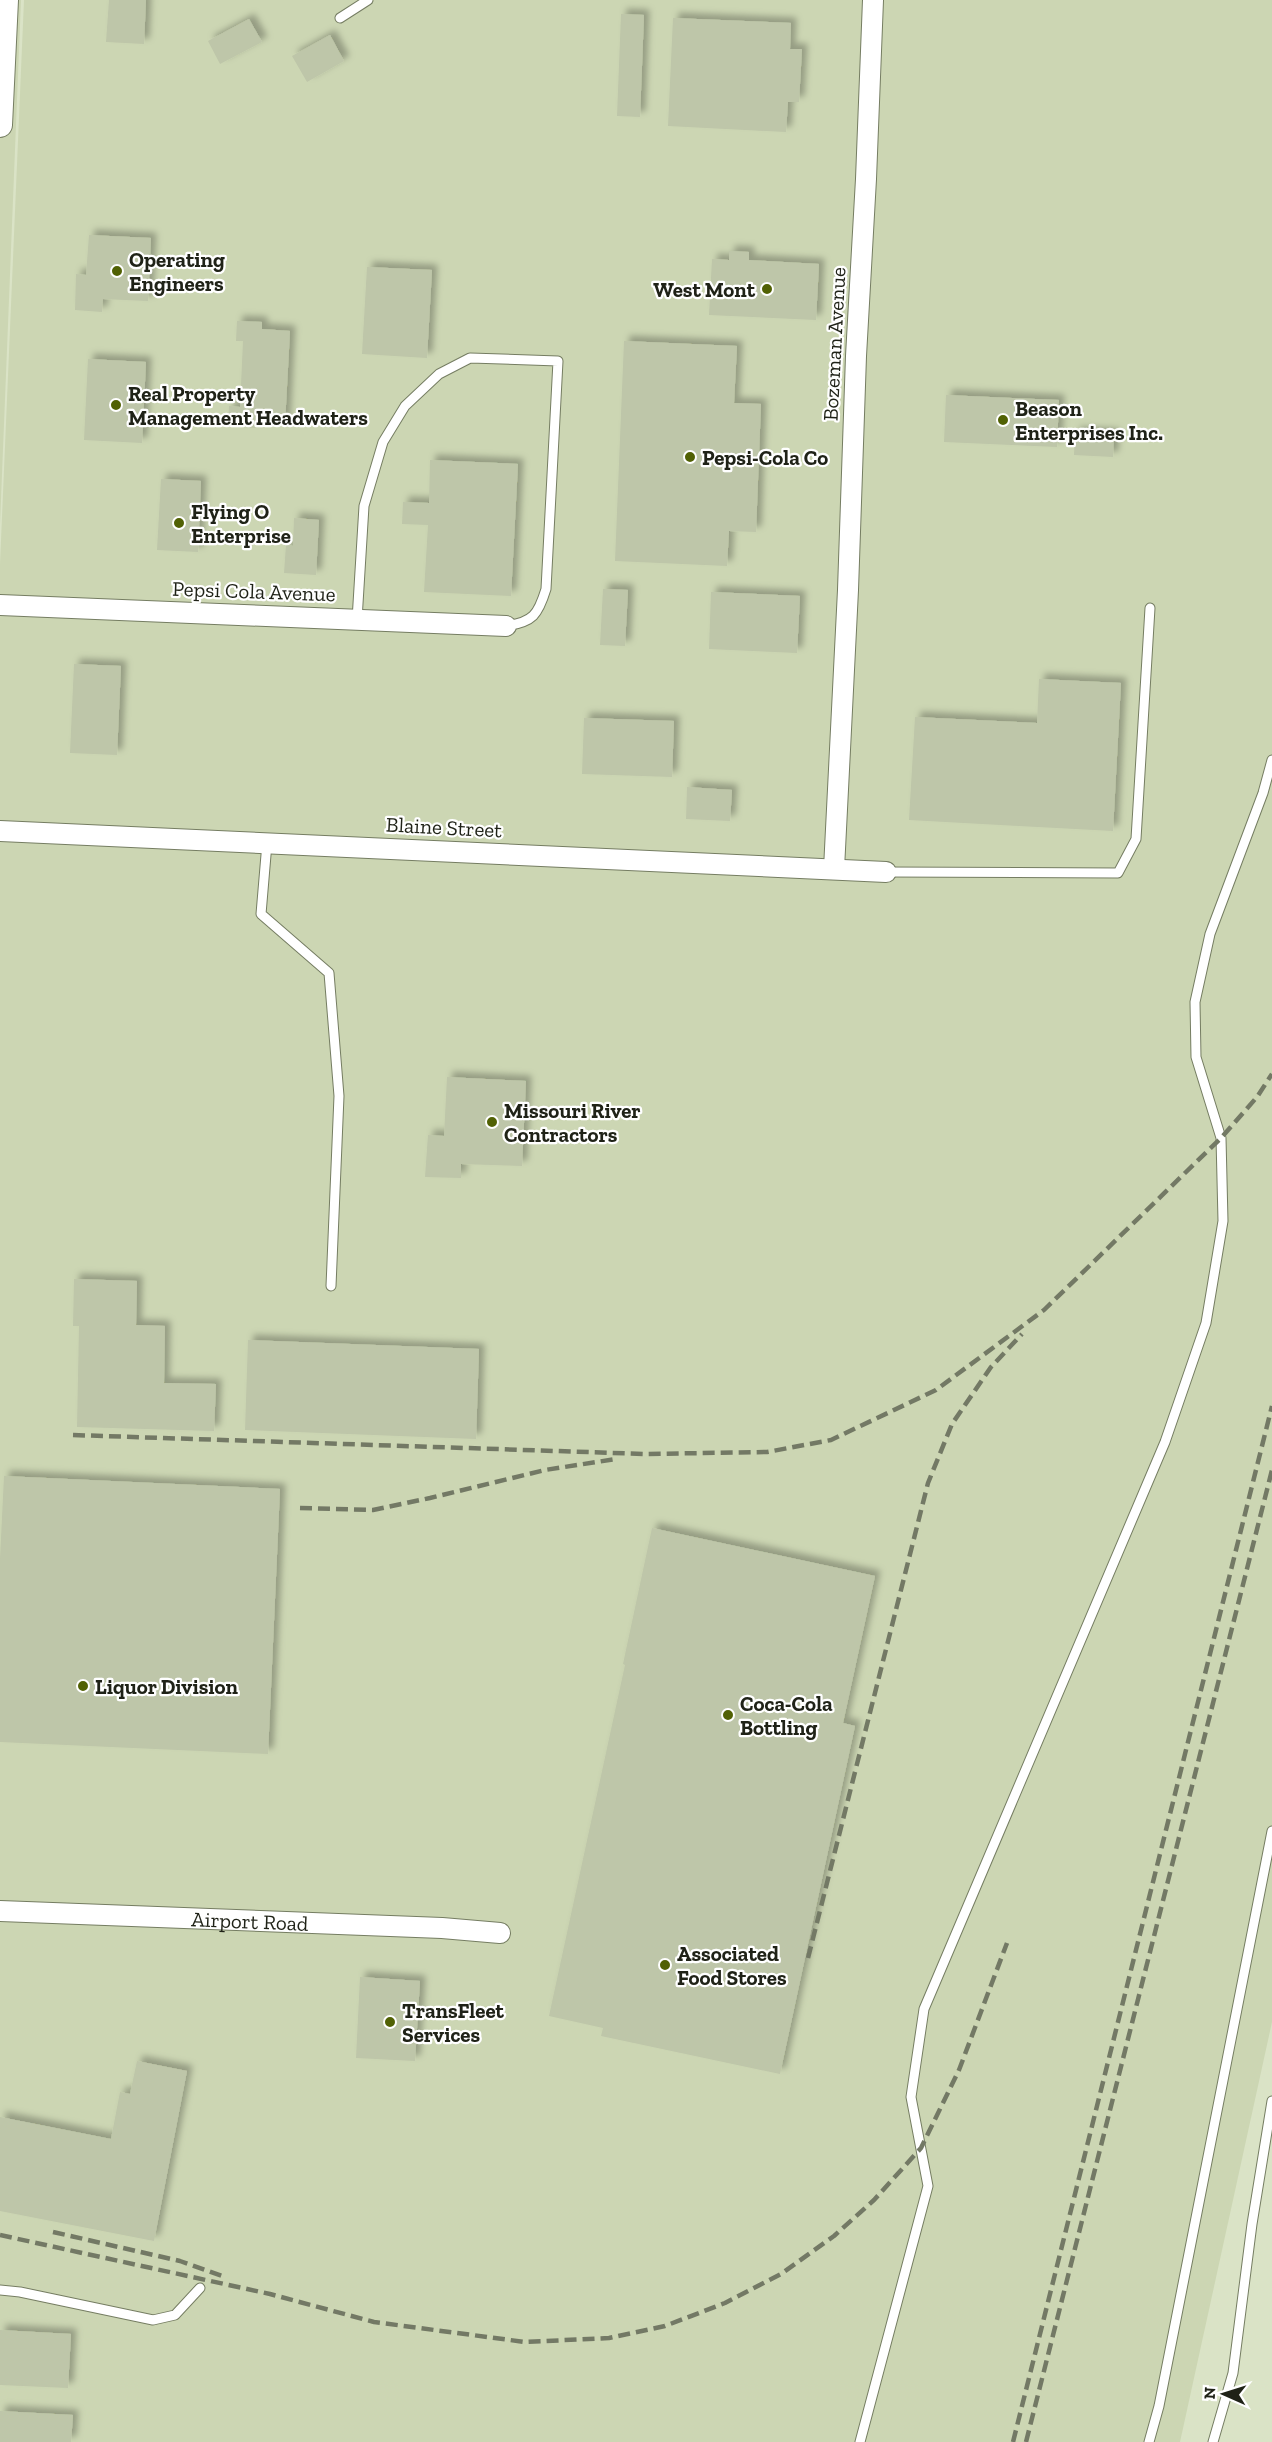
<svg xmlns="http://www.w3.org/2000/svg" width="1272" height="2442" font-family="'Zilla Slab',serif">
  <defs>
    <filter id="shadow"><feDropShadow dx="5.5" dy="-5.5" stdDeviation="3" flood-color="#0004"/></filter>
  </defs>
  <rect width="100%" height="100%" fill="#dae3c6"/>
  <g fill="#ccd6b3">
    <path d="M0,0H21L0,524Z"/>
    <path d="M24,0H1272V2022L1180,2442H0V564Z"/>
  </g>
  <g fill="#bec6a9" filter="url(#shadow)">
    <path d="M109,0H146L144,44L106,42Z"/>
    <path d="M621,14L644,15L640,117L617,116Z"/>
    <path d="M673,18L791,23L790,49H802L799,102H788L786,132L668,126Z"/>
    <path d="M249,19L262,42L220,64L208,41Z"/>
    <path d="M330,35L344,61L307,82L292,56Z"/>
    <path d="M89,235L151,238L148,301L103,299L102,312L75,310L76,274L86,275Z"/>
    <path d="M729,251L749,252V260L819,264L816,320L709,315L712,259L729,260Z"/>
    <path d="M367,267L432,270L427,358L362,354Z"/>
    <path d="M237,321L262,322V329L290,331L285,424L255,422V428L228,426L229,406L240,407L243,341H236Z"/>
    <path d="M624,341L737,346L734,403L761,404L756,532L729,531L727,566L615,561Z"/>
    <path d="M88,359L146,362L142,443L84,440Z"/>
    <path d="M946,395L1059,400L1057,447L944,442Z"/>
    <path d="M1075,432L1114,434L1113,457L1074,455Z"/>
    <path d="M430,460L518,464L511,596L424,592L428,525L402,524L403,502L429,503Z"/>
    <path d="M161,479L201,481L198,552L157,550Z"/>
    <path d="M294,518L319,520L316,575L284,573L286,545L293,546Z"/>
    <path d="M603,589L628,590L625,646L600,645Z"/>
    <path d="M711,592L800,596L797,653L709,649Z"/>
    <path d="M74,664L121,666L117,755L70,753Z"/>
    <path d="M1039,679L1121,683L1113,831L909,820L915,717L1037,723Z"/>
    <path d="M584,718L674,721L672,777L582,774Z"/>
    <path d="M687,787L732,790L730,821L686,819Z"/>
    <path d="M447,1077L526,1081L522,1166L461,1164V1178L425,1177L428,1135L444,1136Z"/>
    <path d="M74,1279L137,1281L136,1325L165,1326L164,1383L216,1384L214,1431L77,1427L79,1326H73Z"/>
    <path d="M248,1340L479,1349L476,1439L245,1430Z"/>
    <path d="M4,1476L280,1489L268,1754L0,1742V1559Z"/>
    <path d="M652,1528L875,1576L843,1723L855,1726L780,2074L601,2036L603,2028L549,2016L625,1665L623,1664Z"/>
    <path d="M360,1977L420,1981L415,2061L356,2058Z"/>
    <path d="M137,2061L187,2071L154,2241L0,2211V2117L111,2139L120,2092L130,2094Z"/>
    <path d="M0,2330L71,2334L68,2388L0,2385Z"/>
    <path d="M0,2411L73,2415L71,2442H0Z"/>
  </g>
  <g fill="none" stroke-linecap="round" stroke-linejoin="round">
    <defs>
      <g id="service">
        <path d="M340,18L368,0"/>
        <path d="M357,620L364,506L383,442L405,406L439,374L470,358L558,361L546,589C538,615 533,622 506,626"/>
        <path d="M267,843L261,914L329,973L339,1096L331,1286"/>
        <path d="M886,872L1118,873L1136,839L1150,608"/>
        <path d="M0,2290L20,2292L153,2320L175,2315L200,2288"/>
        <path d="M860,2442L928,2186L911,2097L924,2009L1165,1442L1206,1323L1223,1221L1221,1138L1196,1057L1195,1002L1210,934L1263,793L1272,760"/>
        <path d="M1149,2442L1159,2406L1272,1831"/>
        <path d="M1213,2442L1233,2373L1252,2224L1272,2101"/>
      </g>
      <g id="minor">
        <path d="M0,605L506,626"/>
        <path d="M0,831L886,872"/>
        <path d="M834,869L848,590L856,356L866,179L873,0"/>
        <path id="s1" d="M0,1911L442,1928L500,1933"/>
      </g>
      <path id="tertiary" d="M0,125L6,0"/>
    </defs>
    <use href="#service" stroke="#757d62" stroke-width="11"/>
    <use href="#minor" stroke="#757d62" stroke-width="22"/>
    <use href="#tertiary" stroke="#757d62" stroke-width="26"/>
    <use href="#service" stroke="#fff" stroke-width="9"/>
    <use href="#minor" stroke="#fff" stroke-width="20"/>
    <use href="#tertiary" stroke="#fff" stroke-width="24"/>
    <g stroke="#737965" stroke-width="4.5" stroke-dasharray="12 6" stroke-linecap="butt">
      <path d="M73,1435L646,1454L767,1452L831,1440L936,1390L1044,1310L1221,1138L1257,1097L1272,1074"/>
      <path d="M300,1508L373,1510L430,1498L545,1470L616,1459"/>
      <path d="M808,1958L928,1483L952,1424L991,1367L1022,1334"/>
      <path d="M53,2232L180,2261L225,2277"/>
      <path d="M0,2235L270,2294L374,2322L525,2342L609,2338L665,2326L725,2303L781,2274L834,2236L874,2200L921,2148L959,2070L1007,1943"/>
      <path d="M1013,2442L1272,1406"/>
      <path d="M1026,2442L1272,1470"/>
    </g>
  </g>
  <g fill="#516104" stroke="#fff" stroke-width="2">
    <circle cx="117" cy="271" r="6"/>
    <circle cx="767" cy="289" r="6"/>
    <circle cx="116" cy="405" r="6"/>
    <circle cx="1003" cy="420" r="6"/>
    <circle cx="690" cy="457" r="6"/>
    <circle cx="179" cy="523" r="6"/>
    <circle cx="492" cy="1122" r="6"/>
    <circle cx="83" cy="1686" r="6"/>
    <circle cx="728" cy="1715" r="6"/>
    <circle cx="665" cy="1965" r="6"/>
    <circle cx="390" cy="2022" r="6"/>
  </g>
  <g text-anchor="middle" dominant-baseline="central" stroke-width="4.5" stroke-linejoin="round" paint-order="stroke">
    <g font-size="21" font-weight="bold" fill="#1f2217" stroke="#fff" text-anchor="start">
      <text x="129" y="259">Operating<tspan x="129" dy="24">Engineers</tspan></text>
      <text x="755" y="289" text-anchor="end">West Mont</text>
      <text x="128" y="393">Real Property<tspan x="128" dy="24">Management Headwaters</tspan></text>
      <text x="1015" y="408">Beason<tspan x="1015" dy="24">Enterprises Inc.</tspan></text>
      <text x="702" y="457">Pepsi-Cola Co</text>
      <text x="191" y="511">Flying O<tspan x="191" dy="24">Enterprise</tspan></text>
      <text x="504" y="1110">Missouri River<tspan x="504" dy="24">Contractors</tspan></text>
      <text x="95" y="1686">Liquor Division</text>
      <text x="740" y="1703">Coca-Cola<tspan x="740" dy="24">Bottling</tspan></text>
      <text x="677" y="1953">Associated<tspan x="677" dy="24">Food Stores</tspan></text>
      <text x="402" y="2010">TransFleet<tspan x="402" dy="24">Services</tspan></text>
    </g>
    <g font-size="21" fill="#1f2217" stroke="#fff">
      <text transform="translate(834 344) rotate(-87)">Bozeman Avenue</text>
      <text transform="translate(254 591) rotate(2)">Pepsi Cola Avenue</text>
      <text transform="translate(444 827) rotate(3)">Blaine Street</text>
      <text stroke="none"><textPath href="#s1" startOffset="250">Airport Road</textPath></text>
    </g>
  </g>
  <g transform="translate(1224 2394) rotate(273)" stroke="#ffffff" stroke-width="4.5" paint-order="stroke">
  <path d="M0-4.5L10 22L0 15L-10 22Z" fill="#1f2217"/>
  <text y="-9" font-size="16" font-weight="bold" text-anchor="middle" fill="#1f2217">N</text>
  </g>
</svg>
